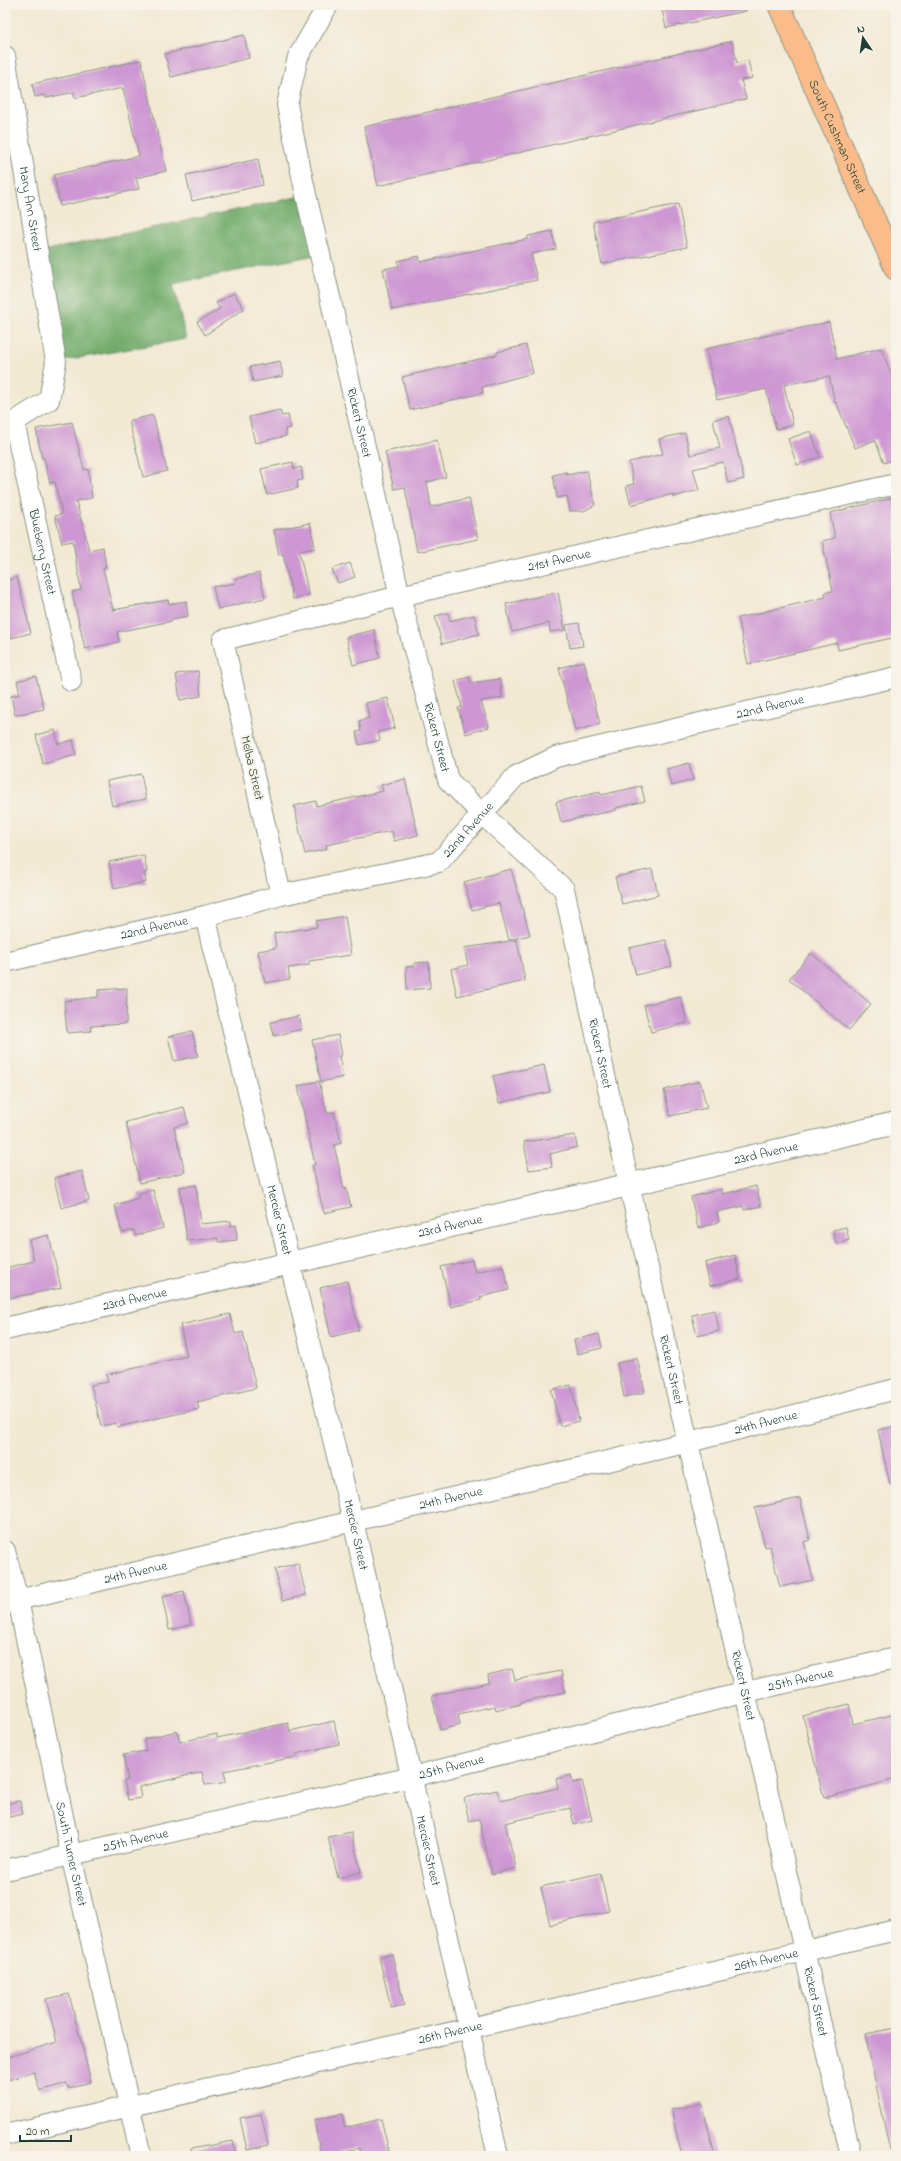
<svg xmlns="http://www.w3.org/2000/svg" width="901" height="2161" font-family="'Indie Flower',sans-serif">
  <rect width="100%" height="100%" fill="#f7f3e8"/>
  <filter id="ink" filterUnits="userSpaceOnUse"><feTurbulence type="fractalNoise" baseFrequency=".025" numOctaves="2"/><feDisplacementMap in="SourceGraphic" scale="8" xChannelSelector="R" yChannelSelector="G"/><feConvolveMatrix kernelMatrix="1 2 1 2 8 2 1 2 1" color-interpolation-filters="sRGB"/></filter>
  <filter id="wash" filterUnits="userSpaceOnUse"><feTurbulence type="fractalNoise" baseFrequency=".012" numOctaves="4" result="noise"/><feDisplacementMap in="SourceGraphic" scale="16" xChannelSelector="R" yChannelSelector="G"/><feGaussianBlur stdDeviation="0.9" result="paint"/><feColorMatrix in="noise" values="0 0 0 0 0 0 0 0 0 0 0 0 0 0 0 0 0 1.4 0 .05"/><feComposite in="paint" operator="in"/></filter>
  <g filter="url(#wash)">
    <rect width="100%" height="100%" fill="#f2e9d3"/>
    <path fill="#72ac6c" stroke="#487450" d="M306,195L320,254L173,284L186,339L56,362L39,252Z"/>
    <g id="blocks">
      <g fill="#cd97d3">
        <path d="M661,5H746V11L666,28Z"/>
        <path d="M244,35L249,58L171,77L165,54Z"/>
        <path d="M732,41L737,63L748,60L752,78L741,80L746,99L378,186L364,127Z"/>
        <path d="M141,60L166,171L136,178L139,189L60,206L54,175L139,156L123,88L75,98L74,92L46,98L45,95L35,97L32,84Z"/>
        <path d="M258,159L263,185L192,201L186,175Z"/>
        <path d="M678,204L687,247L602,264L593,222Z"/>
        <path d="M552,231L556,249L531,254L537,280L392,310L383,269L399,266L398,261L419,256L420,262L528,239V236Z"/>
        <path d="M234,293L244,309L205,335L197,322L220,309L216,303Z"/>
        <path d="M829,322L837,359L881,348L893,379L896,378V458L884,463L875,440L855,448L836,402L835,403L829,376L784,385L793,425L776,429L766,389L717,400L706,349Z"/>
        <path d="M526,345L533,373L482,387L483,393L410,410L402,377L497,355V352Z"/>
        <path d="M280,361L283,376L253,382L250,367Z"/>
        <path d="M280,410L282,416L288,415L291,428L285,429L286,436L255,443L249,417Z"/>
        <path d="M153,415L167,471L143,477L129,421Z"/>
        <path d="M729,416L744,479L728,483L723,462L693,469L699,490L673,497V494L631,505L626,486L634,484L629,462L663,454L659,439L685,433L690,455L720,448L713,420Z"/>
        <path d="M72,422L84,470L88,469L92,498L76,501L89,550L103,547L106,568H103L113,610L168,600L169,604L186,601L188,616L172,619V621L117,632L119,642L85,649L72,592L81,590L73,541L62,543L55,516L62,514L55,482L50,483L44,458H42L36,429Z"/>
        <path d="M811,431L820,457L797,465L788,439Z"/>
        <path d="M437,440L446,477L427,482L431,507L469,498L478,539L417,552L405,487L394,489L385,452Z"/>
        <path d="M293,462L294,469L301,467L303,480L297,481L298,488L267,495L261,469Z"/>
        <path d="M587,471L595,505L584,511H570L567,496L557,498L553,475L567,472V475Z"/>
        <path d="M896,497V637L838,650L837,643L748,664L738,618L826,597L825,592L833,591L822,541L835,538L830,513Z"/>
        <path d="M310,523L315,548L299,551L309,595L293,599L283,554L279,555L274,530Z"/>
        <path d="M350,563L355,577L338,583L332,569Z"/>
        <path d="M259,573L265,598L218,609L213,587L236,583L235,579Z"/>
        <path d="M17,577L31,633L7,639L5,630V581Z"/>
        <path d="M558,592L565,630L550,632L549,623L512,632L506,604Z"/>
        <path d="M448,613L450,621L474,615L479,634L442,644L435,616Z"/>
        <path d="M579,623L583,646L570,648L566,625Z"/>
        <path d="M374,630L380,658L353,665L346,637Z"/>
        <path d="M584,661L600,724L575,731L559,668Z"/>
        <path d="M198,671L201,696L180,700L176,674Z"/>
        <path d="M36,676L44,709L15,715L11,696L20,694L17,681Z"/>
        <path d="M469,677L471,683L500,679L502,698L481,701L489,727L466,734L458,708L462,707L455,681Z"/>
        <path d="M388,698L395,728L378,732L380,740L359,745L356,732L361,731L359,721L369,718L366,703Z"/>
        <path d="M55,730L58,744L73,740L76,755L43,764L36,735Z"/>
        <path d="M689,763L693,780L671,786L667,769Z"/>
        <path d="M141,774L146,799L112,806L107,781Z"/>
        <path d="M405,779L418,835L394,841L392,831L326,845L327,849L305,854L294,806L316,801V806L383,791L381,785Z"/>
        <path d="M641,786L645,801L616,808V810L561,822L556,802L600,792L601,795Z"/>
        <path d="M144,855L147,872L144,873L146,882L114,889L109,862Z"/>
        <path d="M511,869L530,935L509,940L499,903L472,910L464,882Z"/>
        <path d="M652,869L658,895L622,904L615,877Z"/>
        <path d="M345,916L351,955L309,961V965L288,968L290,979L265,983L258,951L276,948L274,933L317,927L316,921Z"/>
        <path d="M517,940L525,981L457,996L451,969L468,965L464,948Z"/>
        <path d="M666,940L672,966L636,975L629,948Z"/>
        <path d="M811,953L871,1004L849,1030L789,979Z"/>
        <path d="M429,962L430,988L407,990L406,967L415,966V963Z"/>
        <path d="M127,988L126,1024L90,1026L91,1031L67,1033L64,1001L98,997V990Z"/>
        <path d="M681,997L687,1023L651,1032L644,1005Z"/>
        <path d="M299,1016L302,1029L274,1036L271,1022Z"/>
        <path d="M192,1031L198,1056L174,1061L168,1037Z"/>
        <path d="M338,1035L342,1055L339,1056L343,1077L321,1082L312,1040Z"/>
        <path d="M544,1065L550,1092L499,1103L493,1076Z"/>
        <path d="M319,1081L327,1113L334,1112L341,1143L334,1145L344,1189L346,1188L351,1207L324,1213L312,1165H315L298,1086Z"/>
        <path d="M700,1081L707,1108L670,1116L664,1090Z"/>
        <path d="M184,1107L188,1123L174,1127L185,1172L140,1183L126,1122Z"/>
        <path d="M575,1135L577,1147L550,1154L552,1167L529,1170L524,1142Z"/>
        <path d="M82,1171L89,1201L61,1208L54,1178Z"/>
        <path d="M196,1185L201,1224L231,1221V1226L236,1225L237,1240L218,1242V1238L187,1241L180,1187Z"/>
        <path d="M756,1186L761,1206L744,1210L743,1206L717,1212L719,1222L698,1228L691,1197L722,1189L723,1194Z"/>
        <path d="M153,1190L163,1228L135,1236L134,1230L122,1233L115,1205L139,1198L138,1194Z"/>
        <path d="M846,1227L849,1240L836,1244L833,1230Z"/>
        <path d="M49,1235L61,1288L5,1299V1268L34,1261L29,1240Z"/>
        <path d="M735,1255L740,1279L710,1286L705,1263Z"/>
        <path d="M472,1260L475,1272L503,1266L509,1290L480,1297L481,1300L451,1307L441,1267Z"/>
        <path d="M347,1281L359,1330L331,1337L320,1288Z"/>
        <path d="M715,1310L719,1331L697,1336L692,1315Z"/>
        <path d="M230,1314L235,1334L243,1332L256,1388L197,1402L199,1409L117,1427L116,1423L101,1426L91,1385L108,1382L106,1375L187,1356L180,1325Z"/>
        <path d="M599,1334L602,1348L577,1354L574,1340Z"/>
        <path d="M637,1358L645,1392L624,1397L617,1363Z"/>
        <path d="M571,1385L579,1421L560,1426L551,1390Z"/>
        <path d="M896,1426V1485H890L878,1430Z"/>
        <path d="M800,1498L810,1540L804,1542L813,1580L780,1587L770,1546L765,1547L755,1508Z"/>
        <path d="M298,1563L306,1595L282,1601L275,1569Z"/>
        <path d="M184,1591L191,1625L169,1630L162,1596Z"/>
        <path d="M512,1669L515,1680L561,1671L565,1692L521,1702V1704L496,1710L495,1706L458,1714L460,1725L440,1730L432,1696L489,1683L488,1675Z"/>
        <path d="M849,1704L853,1724L896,1714V1779L824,1798L803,1716Z"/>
        <path d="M334,1721L339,1744L296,1754V1757L224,1771L226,1781L221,1783L205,1785L202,1772L139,1787L141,1798L128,1800L124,1781L128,1780L123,1755L146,1751L144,1739L177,1731L180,1742L217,1734V1738L288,1723L290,1731Z"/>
        <path d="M571,1775L573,1783L582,1781L592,1820L574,1825L570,1808L505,1823L516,1868L492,1874L479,1819L469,1821L464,1798L497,1790L500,1801L558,1788L556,1779Z"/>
        <path d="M20,1801L23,1814L5,1818V1804Z"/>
        <path d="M351,1832L361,1872L338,1878L328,1837Z"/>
        <path d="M600,1873L609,1911L550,1925L541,1887Z"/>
        <path d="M392,1954L404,2005L391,2008L379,1957Z"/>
        <path d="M69,1994L91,2082L68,2088L67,2083L40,2091L34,2072L5,2081V2058L57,2042L46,1999Z"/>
        <path d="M896,2028V2149L890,2150L865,2034Z"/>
        <path d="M702,2103L715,2156H682L671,2110Z"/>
        <path d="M261,2114L268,2145L247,2150L240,2118Z"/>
        <path d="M342,2114L345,2128L381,2119L389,2151L361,2156L359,2148L321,2156L314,2120Z"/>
        <path d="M233,2141L236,2156H192L191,2149Z"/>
      </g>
    </g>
  </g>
  <g filter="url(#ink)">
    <use href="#blocks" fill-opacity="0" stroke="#889384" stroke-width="1"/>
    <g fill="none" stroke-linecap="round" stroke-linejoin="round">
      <defs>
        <g id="minor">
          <path id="s1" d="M328,5L298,57L287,105L306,195L400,596L448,780L482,814L564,889L629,1184L851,2156"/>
          <path id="s2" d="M5,56L56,362L49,400L14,422L5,424"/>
          <path id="s3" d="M14,422L71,681"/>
          <path id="s4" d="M281,895L223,640L400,596L896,484"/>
          <path id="s5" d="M205,916L353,1521L498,2156"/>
          <path id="s6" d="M5,962L205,916L281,895L439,862L516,776L556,757L896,677"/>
          <path id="s7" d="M5,1551L18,1600L71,1855L141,2156"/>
          <path id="s8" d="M5,1603L689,1442L896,1389"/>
          <path id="s9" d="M5,1870L412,1777L746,1692L896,1658"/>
          <path id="s10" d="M5,2135L896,1930"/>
        </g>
        <g id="tertiary">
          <path id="s11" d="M5,1329L896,1123"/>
        </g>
        <g id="primary">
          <path id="s12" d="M779,5L896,269"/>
        </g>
      </defs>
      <use href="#minor" stroke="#889384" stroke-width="22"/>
      <use href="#tertiary" stroke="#889384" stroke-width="24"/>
      <use href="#primary" stroke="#889384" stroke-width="24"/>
      <use href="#minor" stroke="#fff" stroke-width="20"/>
      <use href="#tertiary" stroke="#fff" stroke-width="22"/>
      <use href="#primary" stroke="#f9bc8a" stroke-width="22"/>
    </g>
  </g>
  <g text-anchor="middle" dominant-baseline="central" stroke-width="4" stroke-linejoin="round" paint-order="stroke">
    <g font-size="13" fill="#1f3d34" stroke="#f7f3e8">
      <text stroke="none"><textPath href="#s12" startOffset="144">South Cushman Street</textPath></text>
      <text stroke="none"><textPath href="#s2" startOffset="155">Mary Ann Street</textPath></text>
      <text stroke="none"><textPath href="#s1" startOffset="435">Rickert Street</textPath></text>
      <text stroke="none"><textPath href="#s3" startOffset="133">Blueberry Street</textPath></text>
      <text stroke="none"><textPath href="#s4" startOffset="607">21st Avenue</textPath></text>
      <text stroke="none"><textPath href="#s6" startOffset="825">22nd Avenue</textPath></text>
      <text stroke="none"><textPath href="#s1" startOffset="759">Rickert Street</textPath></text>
      <text transform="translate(252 768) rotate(77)">Melba Street</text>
      <text stroke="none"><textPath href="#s6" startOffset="489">22nd Avenue</textPath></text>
      <text stroke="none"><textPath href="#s6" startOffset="153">22nd Avenue</textPath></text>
      <text stroke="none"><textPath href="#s1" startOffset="1131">Rickert Street</textPath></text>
      <text stroke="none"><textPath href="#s11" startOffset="781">23rd Avenue</textPath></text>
      <text stroke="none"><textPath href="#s5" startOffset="313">Mercier Street</textPath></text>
      <text stroke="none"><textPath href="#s11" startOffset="457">23rd Avenue</textPath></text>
      <text stroke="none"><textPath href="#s11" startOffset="133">23rd Avenue</textPath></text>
      <text stroke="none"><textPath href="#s1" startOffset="1455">Rickert Street</textPath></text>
      <text stroke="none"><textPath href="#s8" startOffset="782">24th Avenue</textPath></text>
      <text stroke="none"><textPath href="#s8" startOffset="458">24th Avenue</textPath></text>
      <text stroke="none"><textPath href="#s5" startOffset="637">Mercier Street</textPath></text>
      <text stroke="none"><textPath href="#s8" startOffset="134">24th Avenue</textPath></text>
      <text stroke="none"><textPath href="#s9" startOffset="818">25th Avenue</textPath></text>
      <text stroke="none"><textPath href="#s1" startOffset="1779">Rickert Street</textPath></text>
      <text stroke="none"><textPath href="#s9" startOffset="458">25th Avenue</textPath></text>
      <text stroke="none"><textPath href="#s9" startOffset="134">25th Avenue</textPath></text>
      <text stroke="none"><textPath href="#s5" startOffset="961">Mercier Street</textPath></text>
      <text stroke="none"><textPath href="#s7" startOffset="310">South Turner Street</textPath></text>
      <text stroke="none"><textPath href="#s10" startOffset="781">26th Avenue</textPath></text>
      <text stroke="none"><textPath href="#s1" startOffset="2103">Rickert Street</textPath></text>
      <text stroke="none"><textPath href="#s10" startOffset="457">26th Avenue</textPath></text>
    </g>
  </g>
  <rect width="901" height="2161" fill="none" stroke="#f7f3e8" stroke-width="20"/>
  <g transform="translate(863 38) rotate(347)" stroke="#f7f3e8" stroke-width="3" paint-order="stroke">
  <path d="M0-3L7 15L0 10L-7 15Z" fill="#1f3d34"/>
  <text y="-6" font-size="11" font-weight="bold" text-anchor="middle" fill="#1f3d34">N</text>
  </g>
  <path d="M20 2135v6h51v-6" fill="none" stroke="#1f3d34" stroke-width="2"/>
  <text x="26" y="2135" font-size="12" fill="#1f3d34" stroke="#f7f3e8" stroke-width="3" paint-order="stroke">20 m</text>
</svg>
